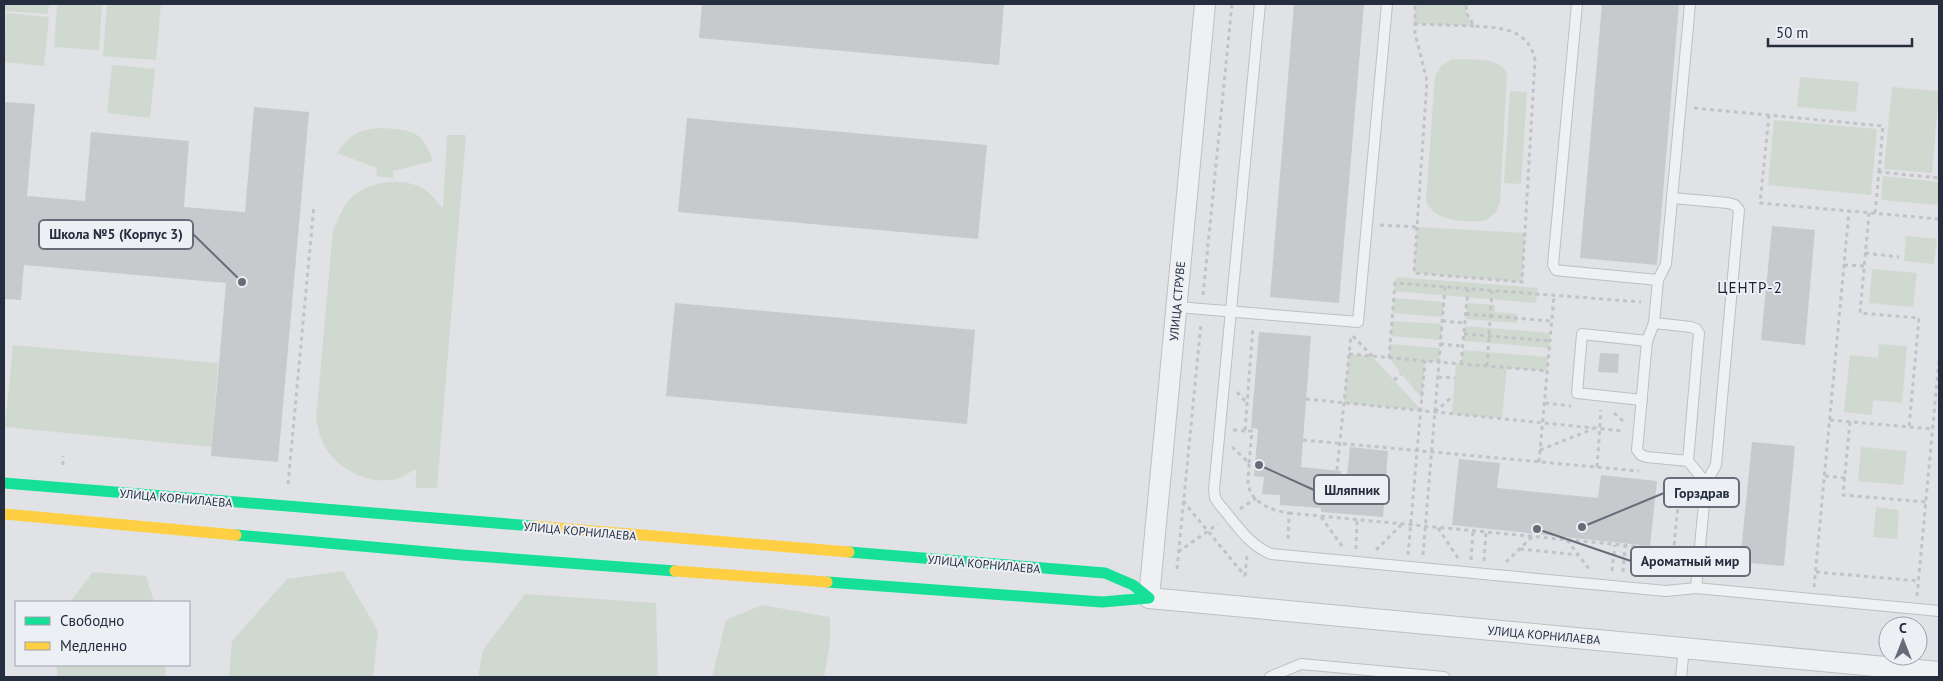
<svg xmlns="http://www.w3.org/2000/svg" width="1943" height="681" font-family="'PT Sans',sans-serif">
  <rect width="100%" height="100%" fill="#e0e2e5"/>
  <g fill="#d0d9cf">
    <path d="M4,4H49L48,14L4,11Z"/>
    <path d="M57,4H102L99,50L54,47Z"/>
    <path d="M107,4H161L156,60L103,56Z"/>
    <path d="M1415,4H1466L1467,14L1474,26L1414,24Z"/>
    <path d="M6,13L49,17L44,66L4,62Z"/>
    <path d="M1453,59C1469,60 1501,56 1507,74L1500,202L1496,212L1487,220C1468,223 1432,222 1426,200L1435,77L1440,67Z"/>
    <path d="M112,65L155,69L150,118L107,113Z"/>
    <path d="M1800,77L1859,82L1856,112L1797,107Z"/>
    <path d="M1892,87L1939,91L1932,173L1884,169Z"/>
    <path d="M1510,91L1527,92L1521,184L1504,183Z"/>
    <path d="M1774,120L1877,129L1871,195L1768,185Z"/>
    <path d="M382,128C412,130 422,130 433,161L393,171V178L376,176L377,168L337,153C351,133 358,130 382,128Z"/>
    <path d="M447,135H466L437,488H416V469C410,472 403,477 396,479C367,486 333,467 322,441C319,435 318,426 316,419L333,230C338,220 342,208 350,199C368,180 406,176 427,191C433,196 437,203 443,208Z"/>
    <path d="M1883,176L1939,182V205L1881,200Z"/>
    <path d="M1417,227L1525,233L1522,282L1414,273Z"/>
    <path d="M1906,236L1937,239L1934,264L1904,261Z"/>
    <path d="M1872,269L1917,273L1913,307L1869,303Z"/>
    <path d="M1396,277L1538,288L1536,303L1394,291Z"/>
    <path d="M1394,298L1444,302L1442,317L1392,313Z"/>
    <path d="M1467,303L1495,305V312L1517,314V323L1466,319Z"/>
    <path d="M1392,321L1442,324L1441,340L1391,336Z"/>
    <path d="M1465,326L1550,333L1549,348L1464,341Z"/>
    <path d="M1390,344L1440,348L1439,362L1425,361L1422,399L1389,358Z"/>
    <path d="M1879,344L1907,346L1902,403L1873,400L1872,415L1844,412L1850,355L1878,358Z"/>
    <path d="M13,345L218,363L212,447L5,427Z"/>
    <path d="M1463,350L1548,357L1547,371L1507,368L1502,418L1452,414L1456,363L1461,364Z"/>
    <path d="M1349,354L1372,356L1421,410L1344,403Z"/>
    <path d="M1861,447L1907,451L1903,485L1858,481Z"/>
    <path d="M1876,507L1899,510L1897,539L1873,537Z"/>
    <path d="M343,571L378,631L373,677H229L232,641L287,579Z"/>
    <path d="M93,572L146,576L154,602H70Z"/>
    <path d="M525,594L656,603L658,677H478L483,650Z"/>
    <path d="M762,605L830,617V642L824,677H712L726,620Z"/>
    <path d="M57,665H166L165,677H57Z"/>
  </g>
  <g fill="#c7cacd">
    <path d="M702,4H1004L999,65L699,38Z"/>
    <path d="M1294,4H1364L1339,303L1270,297Z"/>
    <path d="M1602,4H1679L1657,265L1580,258Z"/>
    <path d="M4,102L35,104L27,196L85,201L91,132L189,141L184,207L245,212L254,107L309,112L278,462L211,456L226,283L24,265L21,300L4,299Z"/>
    <path d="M687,118L987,145L978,239L678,212Z"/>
    <path d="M1772,226L1815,230L1805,345L1761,340Z"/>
    <path d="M675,303L975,330L967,424L666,396Z"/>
    <path d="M1259,332L1311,336L1301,467L1341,471V476H1347L1350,447L1388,451L1383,517L1321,512V508L1280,505V495L1262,494L1264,477L1254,476L1258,429L1251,428Z"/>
    <path d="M1600,353L1619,354L1618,373L1598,372Z"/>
    <path d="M1752,442L1795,446L1784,566L1740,562Z"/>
    <path d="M1459,459L1500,463L1497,488L1598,498L1601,475L1657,481L1650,546L1452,525Z"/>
  </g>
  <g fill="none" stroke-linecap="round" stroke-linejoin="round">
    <defs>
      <g id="lane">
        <path d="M1260,4L1214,490L1215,498L1219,504C1235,522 1248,545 1271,554L1666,591L1696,588L1939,611"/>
        <path d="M1577,4L1553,265L1556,270L1564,271L1658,280"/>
        <path d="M1690,4L1666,264L1658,280L1654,323L1691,327L1696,329L1699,333L1688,461L1706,483L1696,588"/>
        <path d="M1672,198L1728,203L1735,205L1739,210L1716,465L1706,483"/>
        <path d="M1177,307L1358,322L1387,4"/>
        <path d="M1654,323L1647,341L1637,450L1641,455L1647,457L1688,461"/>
        <path d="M1642,400L1577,393L1582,334L1647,341"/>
        <path d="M1270,677L1301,664L1444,677"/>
        <path d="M1681,677L1684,648"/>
      </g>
      <path id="street" d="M1205,4L1149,598L1939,672"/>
    </defs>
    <use href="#lane" stroke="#bdbfc3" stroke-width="12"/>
    <use href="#street" stroke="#bdbfc3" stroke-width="22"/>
    <g stroke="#c2c3c8" stroke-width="3" stroke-dasharray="4 4" stroke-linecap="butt">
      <path d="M1414,24L1474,26"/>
      <path d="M1694,108L1883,126L1879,172"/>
      <path d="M1769,115L1760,203L1939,219"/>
      <path d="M1869,213L1860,313L1919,318L1909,427"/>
      <path d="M1875,213L1879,172L1939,178"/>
      <path d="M1380,225L1417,227L1427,81L1415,33V4"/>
      <path d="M1417,227L1414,273L1522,282L1535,60C1528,28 1501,28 1474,26L1467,14L1466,4"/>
      <path d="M1865,253L1899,257"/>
      <path d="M1844,265L1864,266"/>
      <path d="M1445,287L1439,362L1547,371"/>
      <path d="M1203,295L1232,4"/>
      <path d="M1466,314L1551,321"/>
      <path d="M1442,321L1465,323"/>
      <path d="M1464,334L1550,341"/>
      <path d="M1353,336L1372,356"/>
      <path d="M1440,344L1463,346"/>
      <path d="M1349,354L1439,362L1423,555"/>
      <path d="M1389,358L1395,283L1641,302"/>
      <path d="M1461,364L1468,289"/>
      <path d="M1487,366L1492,291"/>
      <path d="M1438,377L1455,378"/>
      <path d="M1394,380L1401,374"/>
      <path d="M1237,392L1247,403"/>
      <path d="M1306,399L1624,431"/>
      <path d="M1545,403L1571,406"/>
      <path d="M1435,412L1453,396"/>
      <path d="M1614,413L1624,422"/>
      <path d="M1830,420L1933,429"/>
      <path d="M1850,422L1843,495L1926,502"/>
      <path d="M1233,430L1245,431"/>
      <path d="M1303,440L1639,471"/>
      <path d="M1232,447L1249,463C1249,470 1248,477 1248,483C1250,503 1273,511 1289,513L1288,542"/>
      <path d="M1540,450L1593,429"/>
      <path d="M1539,462L1554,296"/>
      <path d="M1249,463L1252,431H1245L1253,326"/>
      <path d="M63,465V456"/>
      <path d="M1597,467L1601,410"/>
      <path d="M1337,470L1351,335"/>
      <path d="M1825,476L1845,478"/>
      <path d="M288,484L314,205"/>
      <path d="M1183,501L1245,576"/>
      <path d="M1240,509L1256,498"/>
      <path d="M1289,513L1674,550"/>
      <path d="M1321,517L1342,546"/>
      <path d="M1438,528L1458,558"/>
      <path d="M1567,540L1589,569"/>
      <path d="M1356,549L1357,520"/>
      <path d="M1520,549L1578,555"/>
      <path d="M1376,550L1402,524"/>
      <path d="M1178,552L1218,524"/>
      <path d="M1408,555L1425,361"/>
      <path d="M1471,560L1473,531"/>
      <path d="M1484,561L1486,532"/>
      <path d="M1506,562L1532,537"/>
      <path d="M1177,569L1201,323"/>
      <path d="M1612,571L1615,545"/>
      <path d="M1623,572L1625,546"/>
      <path d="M1816,572L1919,581"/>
      <path d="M1245,576L1247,555"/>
      <path d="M1671,577L1681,475"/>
      <path d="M1814,587L1849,211"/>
      <path d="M1917,596L1939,360"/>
    </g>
    <use href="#lane" stroke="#eff0f2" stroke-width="10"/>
    <use href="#street" stroke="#eff0f2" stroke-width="20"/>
    <g stroke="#16e098" stroke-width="11">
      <path d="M4,483L533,526"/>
      <path d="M236,535L462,555L675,571"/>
      <path d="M827,582L1102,602L1149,598L1133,585L1105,573L849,552"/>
    </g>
    <g stroke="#ffcf43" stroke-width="11">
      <path d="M4,514L236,535"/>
      <path d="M533,526L849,552"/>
      <path d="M675,571L827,582"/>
    </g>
  </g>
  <g text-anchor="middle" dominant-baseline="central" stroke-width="4" stroke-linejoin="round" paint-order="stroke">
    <g font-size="12" fill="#252e3f" stroke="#ecf0f5">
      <text transform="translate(1177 301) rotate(-85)">УЛИЦА СТРУВЕ</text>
      <text transform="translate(176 498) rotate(5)">УЛИЦА КОРНИЛАЕВА</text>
      <text transform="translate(580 531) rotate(5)">УЛИЦА КОРНИЛАЕВА</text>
      <text transform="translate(984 564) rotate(5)">УЛИЦА КОРНИЛАЕВА</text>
      <text transform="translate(1544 635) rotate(5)">УЛИЦА КОРНИЛАЕВА</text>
    </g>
    <g font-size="15" letter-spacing="1" fill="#181f30" stroke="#ecf0f5">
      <text x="1750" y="287">ЦЕНТР-2</text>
    </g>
  </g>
  <path fill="none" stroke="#666d79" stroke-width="2" d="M242 282L193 234M1259 465L1314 490M1582 527L1664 493M1537 529L1631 561"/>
  <g fill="#666d79" stroke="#ecf0f5" stroke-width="2">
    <circle cx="242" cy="282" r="5"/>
    <circle cx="1259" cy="465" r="5"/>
    <circle cx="1582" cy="527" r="5"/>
    <circle cx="1537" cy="529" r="5"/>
  </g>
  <g fill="#ecf0f5" stroke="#666d79" stroke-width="2">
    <rect x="39" y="220" width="154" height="29" rx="5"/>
    <rect x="1314" y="475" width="75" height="29" rx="5"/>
    <rect x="1664" y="478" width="75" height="29" rx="5"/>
    <rect x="1631" y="547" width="119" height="29" rx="5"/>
  </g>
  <g font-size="14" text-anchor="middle" font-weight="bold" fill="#252e3f">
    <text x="116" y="239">Школа №5 (Корпус 3)</text>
    <text x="1352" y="495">Шляпник</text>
    <text x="1702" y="498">Горздрав</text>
    <text x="1690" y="566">Ароматный мир</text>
  </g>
  <rect width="1943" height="681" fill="none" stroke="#252e3f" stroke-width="10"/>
  <rect x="15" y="601" width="175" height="65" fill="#ecf0f5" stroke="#9ca2ac"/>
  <rect x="25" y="617" width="25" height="8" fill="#16e098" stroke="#9ca2ac"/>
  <text x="60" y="626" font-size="15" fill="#252e3f">Свободно</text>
  <rect x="25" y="642" width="25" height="8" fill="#ffcf43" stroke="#9ca2ac"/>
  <text x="60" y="651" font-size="15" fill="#252e3f">Медленно</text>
  <g transform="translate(1903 641)"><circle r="24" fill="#ecf0f5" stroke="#9ca2ac"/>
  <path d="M0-4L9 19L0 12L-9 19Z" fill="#666d79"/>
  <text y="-8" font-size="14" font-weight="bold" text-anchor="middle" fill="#252e3f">С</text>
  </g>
  <path d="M1768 38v8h144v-8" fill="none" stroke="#252e3f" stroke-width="2.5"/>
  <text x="1776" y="38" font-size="15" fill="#252e3f" stroke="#ecf0f5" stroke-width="4" paint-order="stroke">50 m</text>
</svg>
